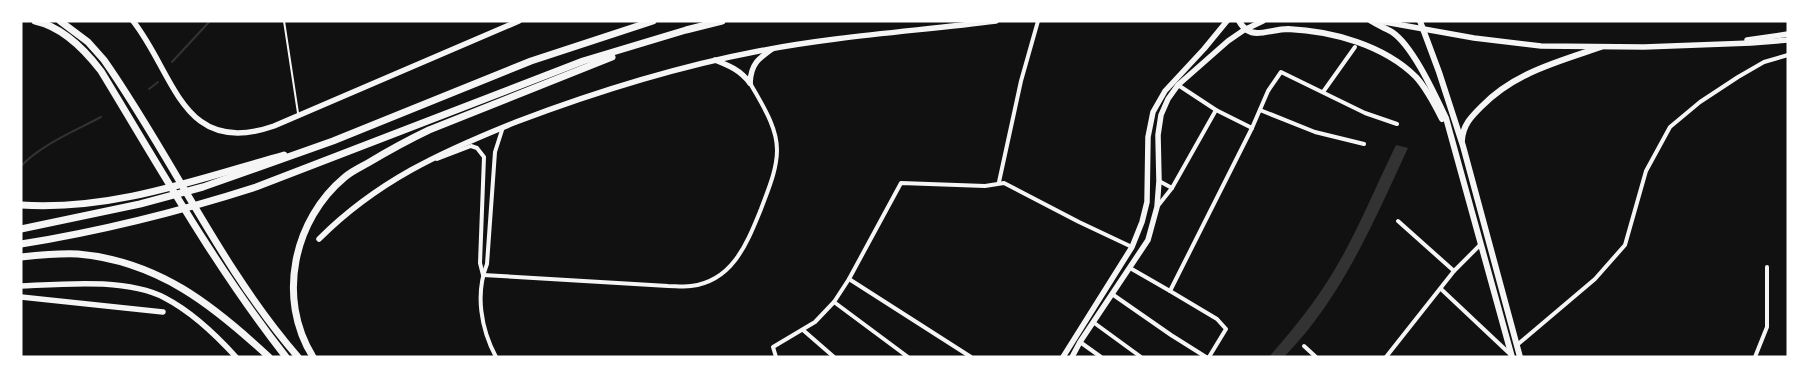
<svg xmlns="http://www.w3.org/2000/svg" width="1809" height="378" font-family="'IBM Plex Serif',serif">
  <rect width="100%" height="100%" fill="#111"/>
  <path fill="#333" d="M1396,145L1408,148C1374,221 1342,298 1284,357H1269C1289,334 1308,311 1325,285C1354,241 1373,192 1396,145Z"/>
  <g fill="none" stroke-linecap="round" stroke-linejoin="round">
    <g stroke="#333" stroke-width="2">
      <path d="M172,62L210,21"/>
      <path d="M149,89L158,82"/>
      <path d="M21,166C42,144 75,131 101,117"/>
    </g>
    <path stroke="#f5f5f5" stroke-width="2" d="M284,21L298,113"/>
    <g stroke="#f5f5f5" stroke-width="4">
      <path d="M1178,85L1216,110"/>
      <path d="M1323,92L1355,47"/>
      <path d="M1260,110L1315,132L1364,144"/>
      <path d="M437,159L471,146L477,148L484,157L480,263L483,275"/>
      <path d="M1159,181L1172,188"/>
      <path d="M999,182L1021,81L1038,21"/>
      <path d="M1157,207L1172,188L1216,110L1252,128"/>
      <path d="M1398,221L1454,271"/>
      <path d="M1130,268L1170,291"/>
      <path d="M483,275L668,286C675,286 684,287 691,286C733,281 747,243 761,209C768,190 777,170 777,150C777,126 761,103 750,83"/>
      <path d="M849,279L971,357"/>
      <path d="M1441,289L1510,354"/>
      <path d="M1112,294L1171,335L1206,357"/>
      <path d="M834,302L908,357"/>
      <path d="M1093,322L1141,357"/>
      <path d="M803,330L834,357"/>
      <path d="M1080,342L1101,357"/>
      <path d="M1517,345L1595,279L1625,245L1646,171L1670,127L1700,102L1738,77L1764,62L1788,55"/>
      <path d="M1304,346L1316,357"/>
      <path d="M496,357C481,329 475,294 487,264L495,152L503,127"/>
      <path d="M776,357L773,347L815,322L834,302L849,279L901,183L985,186L1004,183L1079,222L1132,247"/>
      <path d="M1209,357L1226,329L1217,319L1170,291L1252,128L1268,91L1281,72L1365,113L1397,124"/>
      <path d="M1386,357L1454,271L1481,244"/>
      <path d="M1755,357L1767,327V267"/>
    </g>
    <g stroke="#f5f5f5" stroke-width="5.5">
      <path d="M133,21C175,74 182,158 274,126L519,21"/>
      <path d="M1379,21L1474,38L1541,46L1644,47L1751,43L1788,40"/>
      <path d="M1747,40L1788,34"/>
      <path d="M715,60C730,66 740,70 750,83"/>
      <path d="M750,83C751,64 758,59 772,49"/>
      <path d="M319,239C377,181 441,152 516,122C595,92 675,67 759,51C837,36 917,31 996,21"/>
      <path d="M21,286C64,284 127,278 165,298C192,312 216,335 236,357"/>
      <path d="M21,297L163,312"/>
      <path d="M1063,357L1132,247L1142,222L1147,202L1148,137L1153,112L1165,91L1204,49L1227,21"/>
      <path d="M1072,357L1080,342L1148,240L1157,207L1159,181L1158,135L1161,115L1168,99L1178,85L1228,41L1244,30L1263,21"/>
    </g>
    <g stroke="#f5f5f5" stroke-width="6">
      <path d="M1239,21C1243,28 1249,33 1257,33C1267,33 1277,29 1288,29C1332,31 1384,45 1416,77C1427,89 1435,105 1442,119"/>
      <path d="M1371,21C1378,25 1385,28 1392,32C1413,46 1435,95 1446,118L1512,357"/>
      <path d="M1420,21L1439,72L1463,146L1520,357"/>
      <path d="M1462,140C1463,125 1471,117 1481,107C1514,73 1557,62 1601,47"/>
    </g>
    <g stroke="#f5f5f5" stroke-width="7">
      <path d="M35,21C63,27 85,50 101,71C160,168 216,268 286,357"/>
      <path d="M60,21L88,42L104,60C172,157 220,267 298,357"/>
      <path d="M21,205C112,211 198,179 284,155"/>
      <path d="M21,229L140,204L203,187L333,141L531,61L653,21"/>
      <path d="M21,244C102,231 178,212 256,187L583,61L686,30L722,21"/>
      <path d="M21,257C40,255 59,253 78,254C158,261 213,305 269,357"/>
      <path d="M313,357C276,298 294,219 345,177C352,171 361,167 368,163C388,151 408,140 429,130L612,57"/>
    </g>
  </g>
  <rect width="1809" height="378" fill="none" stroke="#ffffff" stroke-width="45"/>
</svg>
